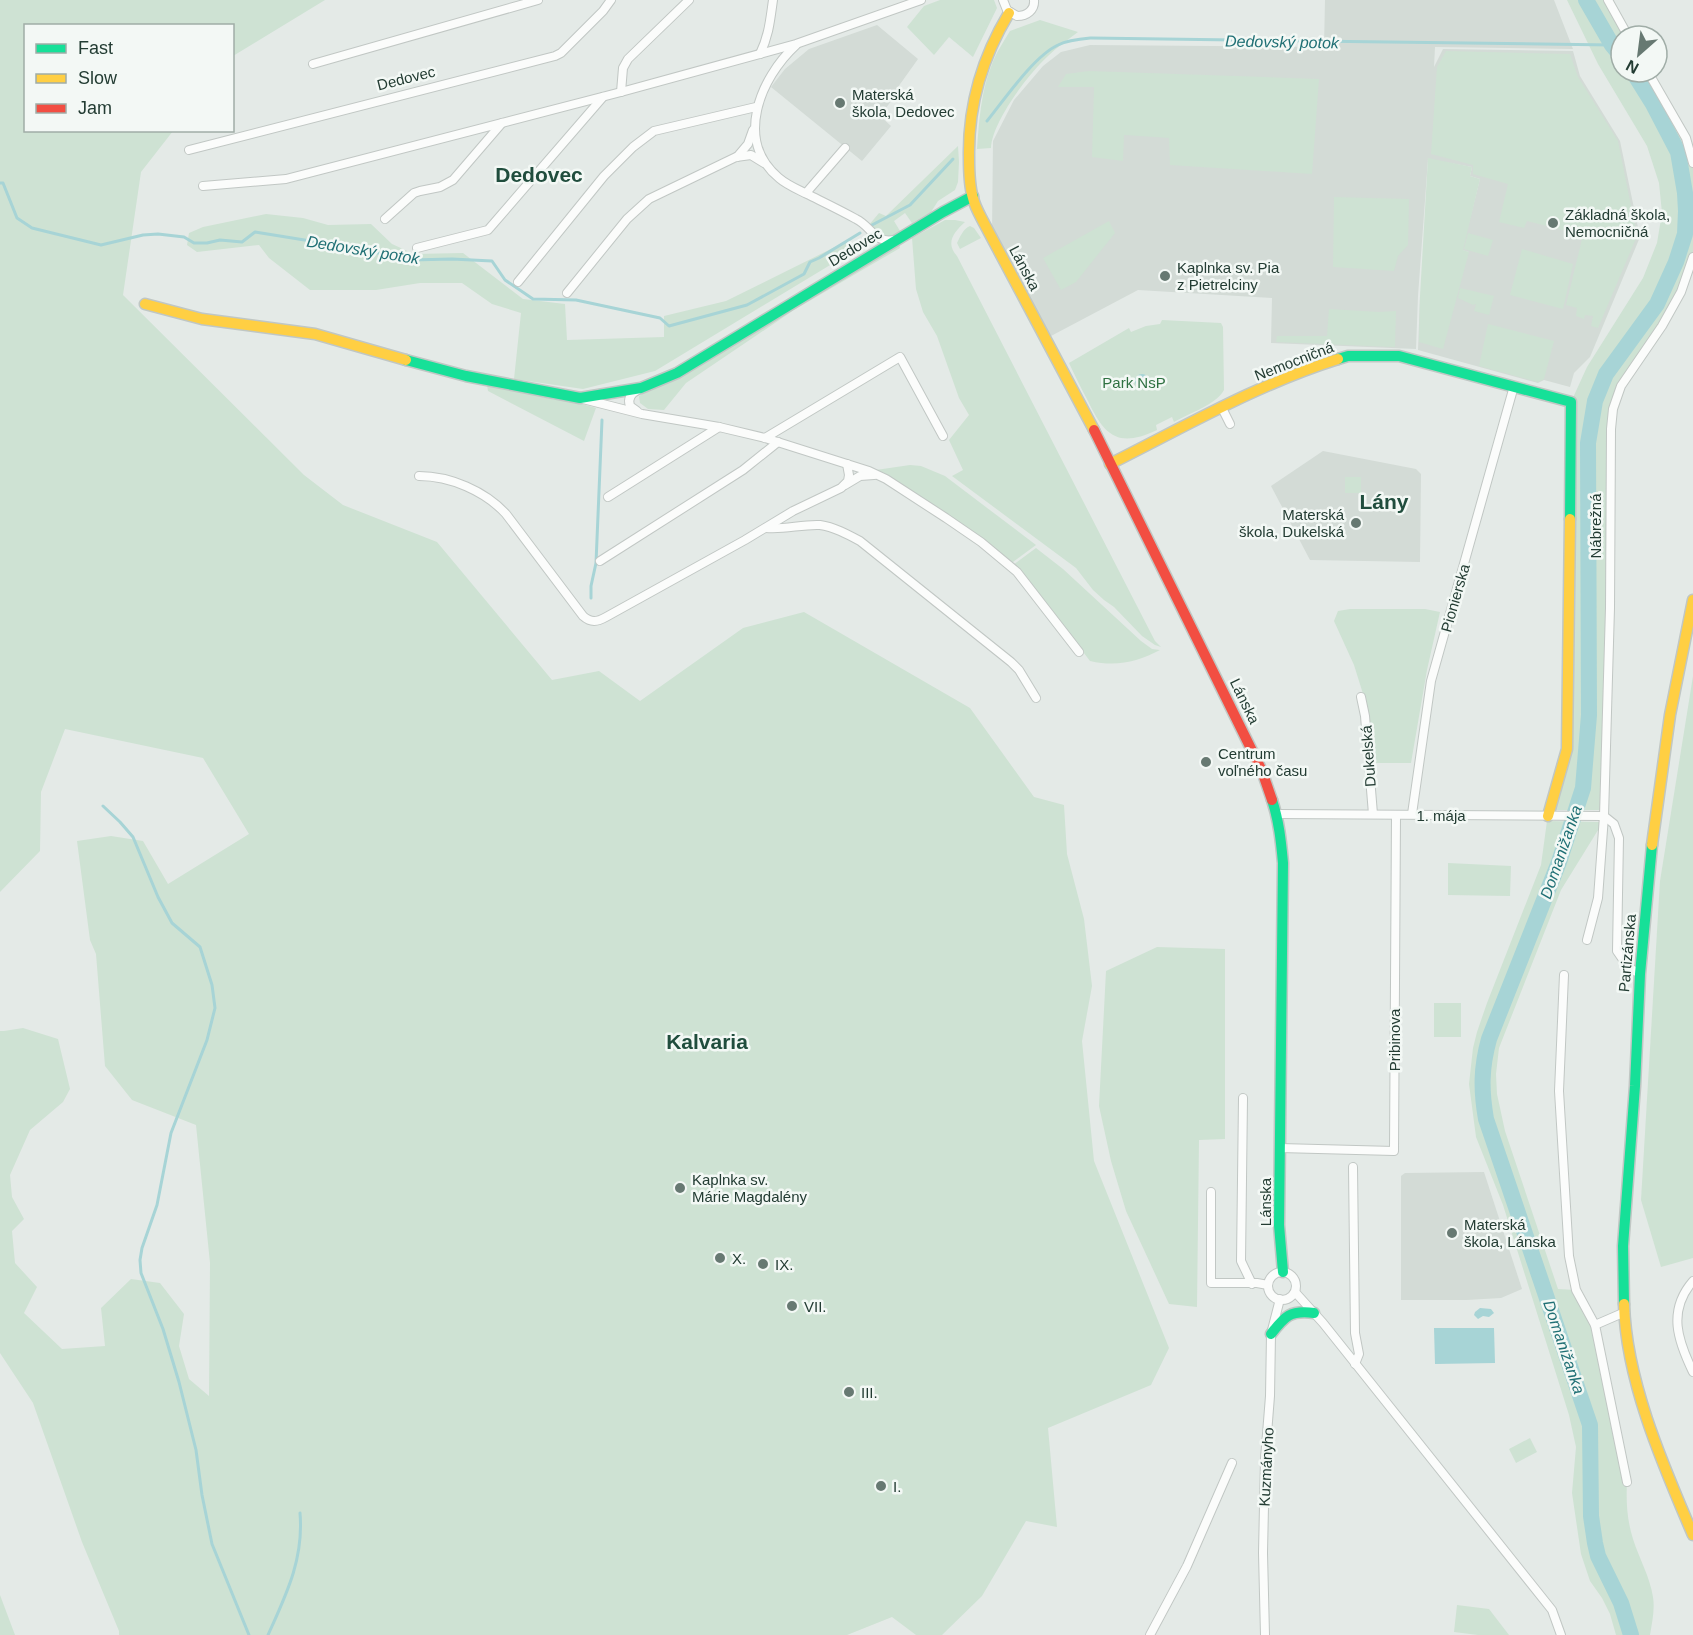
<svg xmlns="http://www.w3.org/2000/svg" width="1693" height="1635" font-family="Arial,sans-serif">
  <rect width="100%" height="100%" fill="#e4eae7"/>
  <g fill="#d3dbd6">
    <path d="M1325,0H1554L1573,49L1435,47L1434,67L1443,49L1573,51L1580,76L1620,141L1640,237L1590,357L1574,373L1570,387L1544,380L1538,383L1418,350L1420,296L1469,252L1462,250L1480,179L1470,176L1472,167L1428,159L1418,296L1416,349L1271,343L1272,298L1138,290L1051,336L992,233L993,141L1014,100L1043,66L1061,52L1090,45L1324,47Z"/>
    <path d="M877,25L918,59L898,87L900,89L880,116L891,126L862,161L771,87L785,69L809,49Z"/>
    <path d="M1323,451L1416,469L1421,474L1420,562L1310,560L1271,486Z"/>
    <path d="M1484,1172L1522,1289L1501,1298L1467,1300H1401V1176L1405,1173Z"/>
  </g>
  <g fill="#cee2d3">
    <path d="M0,0H325L233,56L232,26H26V130L173,131L141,172L123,295L304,475L343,505L437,542L552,680L599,671L640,701L743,628L804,612L970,708L1034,797L1064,805L1067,854L1084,919L1092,986L1082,1041L1094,1161L1169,1348L1151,1385L1048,1428L1057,1527L1026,1521L982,1596L942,1635H916L892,1617L847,1635H119V1631L82,1542L33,1403L0,1353V1031H4L23,1028L58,1039L70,1089L63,1102L30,1130L10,1175L12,1197L24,1219L12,1231L15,1263L37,1287L24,1313L62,1349L105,1346L101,1308L131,1279L160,1283L184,1314L179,1346L189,1379L209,1396L210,1263L196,1125L132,1100L105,1066L96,954L90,940L77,841L111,836L143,841L168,884L249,834L203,758L65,729L41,792L40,851L0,892Z"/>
    <path d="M940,0H994L997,8L973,57L949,37L934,55L907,27L924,6Z"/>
    <path d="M1567,0H1608L1628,36H1621V72H1648L1686,138L1693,163V257L1681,292L1621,386L1613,409L1604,810H1550L1567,749L1571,402L1587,367L1643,278L1657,243L1662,213L1659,183L1647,146L1598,64Z"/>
    <path d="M1040,20L1078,32C1068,40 1057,47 1048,56C1029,73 992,122 991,148L977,149C979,121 981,91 992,64C996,53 1004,41 1010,31Z"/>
    <path d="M1446,51L1570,54L1578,77L1618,141L1637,236L1598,328L1591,326L1593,316L1585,315L1584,319L1576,316L1577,308L1566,305L1583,235L1527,221L1524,228L1499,222L1508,184L1473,174V165L1431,154L1437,67Z"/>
    <path d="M1089,71L1319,79L1312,174L1170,165L1169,138L1124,135L1123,161L1092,157L1094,87H1058L1066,74Z"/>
    <path d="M958,146L959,162L958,182L955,190L938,201L931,212L912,223L905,213L894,221L900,231L890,237L883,236L869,225L879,213L886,216Z"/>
    <path d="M1428,158L1472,167L1470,176L1480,179L1463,250L1469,252L1443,349L1419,342L1420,296Z"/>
    <path d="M1334,197L1409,199L1408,245L1398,256L1394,271L1333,267Z"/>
    <path d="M266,214L303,218L328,225L371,224L392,244L414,254L463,253L523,299L565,304L567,340L664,337V316L726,301L847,241L855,250L655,371L583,389L514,379L521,313L492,304L462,283H420L376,290H310L269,258L259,245L197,252L187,245L189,233L203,227Z"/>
    <path d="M945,220H955L965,222C954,232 945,243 957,256L1155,641L1161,647L1155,645L1142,636L1114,607L1104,600L1093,590L1076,568L952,476L963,470L949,440L969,415L959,398L937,336L923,312L916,289L912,238Z"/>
    <path d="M1109,221L1115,233L1076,282L1061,290L1043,258Z"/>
    <path d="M970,226L974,228L981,238L960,249L957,243C960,237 963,229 970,226Z"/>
    <path d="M1468,233L1493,240L1488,256L1464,249Z"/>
    <path d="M898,239L900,248L794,310L686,383L664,410L648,409L640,403L639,396Z"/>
    <path d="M1522,249L1573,264L1563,309L1510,295Z"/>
    <path d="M1460,288L1494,296L1489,315L1474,311L1476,304L1473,305L1458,298Z"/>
    <path d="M1329,309L1379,312L1396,311L1395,347L1276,342L1277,336H1327Z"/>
    <path d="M1162,320L1221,323L1223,327L1224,390C1217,404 1188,414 1174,422L1172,417L1156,425L1157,430C1119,448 1105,437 1088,401C1081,388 1075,376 1069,363L1129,328L1131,332L1146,326L1160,324Z"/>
    <path d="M1488,324L1554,341L1544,379L1538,382L1479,366Z"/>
    <path d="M487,385L556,400L558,397L596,408L584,441L488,391Z"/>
    <path d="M910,465L921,466L945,476L1036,545L1009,565L869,471Z"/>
    <rect x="1345" y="477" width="16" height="16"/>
    <path d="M1036,548L1063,569L1141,641L1152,649L1160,650C1137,662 1117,667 1090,661L1021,570L1013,565Z"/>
    <path d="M1350,609H1425L1440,612L1427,670L1411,763H1374L1364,697L1354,665L1334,621L1338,611Z"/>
    <path d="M1693,676V1258L1661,1267L1641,1200L1660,881Z"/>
    <path d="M1547,821L1603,822L1561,890L1499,1048L1496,1074L1497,1094L1505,1131L1558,1289L1576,1290L1595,1325L1627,1482C1626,1502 1627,1520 1633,1539C1639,1558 1650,1577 1653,1597C1655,1610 1652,1622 1650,1635H1616L1610,1614L1602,1598L1590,1581L1581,1554L1572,1493L1576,1447L1569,1415L1503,1205L1476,1137L1469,1084L1473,1048L1477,1032L1487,1003L1541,865Z"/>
    <path d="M1448,863L1511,866L1510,896L1448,895Z"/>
    <path d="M1157,947L1225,949V1139L1199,1140L1197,1307L1169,1304L1126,1211L1111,1161L1099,1106L1106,971Z"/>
    <rect x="1434" y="1003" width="27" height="34"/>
    <path d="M1530,1438L1537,1452L1516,1463L1509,1449Z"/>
    <path d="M0,1595L15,1635H0Z"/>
    <path d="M1457,1605L1489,1609L1509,1635H1478L1454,1632Z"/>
  </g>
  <g fill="#a7d4d6">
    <circle cx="1142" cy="381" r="7"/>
    <path d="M1480,1308L1491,1309L1494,1313L1489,1317L1483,1316L1478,1319L1474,1315L1475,1312Z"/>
    <path d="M1434,1328H1494L1495,1363L1435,1364Z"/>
  </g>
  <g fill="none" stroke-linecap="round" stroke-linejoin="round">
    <g stroke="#a7d4d6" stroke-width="3">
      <path d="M987,121C1004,100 1034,56 1058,45C1068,40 1080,39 1091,38L1612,45"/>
      <path d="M0,183H3L17,218L32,228L101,245L143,235L158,234L184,237L194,243H207L220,240L242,242L255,232L354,248L411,260L452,259L492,261L505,280L533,299L576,300L660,318L669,326L747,305L804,274L810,262L819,258L860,233"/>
      <path d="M872,225L910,205L953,159"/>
      <path d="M591,598V586L596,563L602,420"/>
      <path d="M103,806L120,822L133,837L158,897L172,923L200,947L212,985L215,1008L207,1040L171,1133L157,1205L142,1248L140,1260L141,1273L163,1329L179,1382L196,1450L202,1495L212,1544L249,1635"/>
      <path d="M268,1635C286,1595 304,1559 300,1513"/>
    </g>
    <g stroke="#a7d4d6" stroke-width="16">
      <path d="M1586,0L1612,45L1621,56"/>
      <path d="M1631,1635L1621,1603L1598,1556L1595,1543L1591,1516L1590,1425L1486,1119C1481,1090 1481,1068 1489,1039L1559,862L1583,788L1589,715L1588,443L1595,401L1606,374L1657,304L1676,262L1685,234L1686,211L1685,193L1678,152L1653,104L1633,72"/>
    </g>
    <defs>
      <g id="street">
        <path d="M1003,0L1007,10L1017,16C1027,16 1035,10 1034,0"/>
        <path d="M1608,0L1628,36"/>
        <path d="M796,45C760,78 734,141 779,178C787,185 797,189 807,194C823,202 840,210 856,219C871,226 875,244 894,240"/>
        <path d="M760,54C769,35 770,21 773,0"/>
        <path d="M313,64L538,0"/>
        <path d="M1648,72L1686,138L1693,163"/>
        <path d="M621,92L623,68L628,59L689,0"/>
        <path d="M189,150L555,56L561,53L603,11L611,0"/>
        <path d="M737,157L748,144L753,130"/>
        <path d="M203,186L286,179L621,92L796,44L921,0"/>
        <path d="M806,193L845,148"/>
        <path d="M385,219L414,193L420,191L440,187L453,180L502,123"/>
        <path d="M417,248L488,230L603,97"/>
        <path d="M518,282L604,176L633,147L654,131L756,107"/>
        <path d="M567,293L627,219L649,199L736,157L751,155L764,163"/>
        <path d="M583,399L642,414L719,427L765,438L869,471L886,479L946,518L981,542L1017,572L1079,652"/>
        <path d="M1222,408L1230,424"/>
        <path d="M637,411L630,406C627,398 632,393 638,390"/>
        <path d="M765,438L900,357L943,436"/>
        <path d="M419,476C450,476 485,491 506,514L583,616C591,623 597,622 606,617L745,540L793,511L841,488L848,481L849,475L847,464"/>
        <path d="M845,485L860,476L874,475"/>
        <path d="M608,497L719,427"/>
        <path d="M766,528C784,530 802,524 820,525C834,527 847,534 860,541L1011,662L1019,670L1036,698"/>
        <path d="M600,561L743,470L778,442"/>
        <path d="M1361,697L1365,716L1373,814"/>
        <path d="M1277,814L1604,816"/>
        <path d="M1412,814L1431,681L1514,386"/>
        <path d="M1604,816L1614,824L1619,838L1617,951L1628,967L1640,974"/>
        <path d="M1587,940L1598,898L1604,816L1610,608L1611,429L1613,409L1621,386L1662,326L1681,292L1693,257"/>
        <path d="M1564,975L1559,1091L1569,1256L1576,1290L1595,1325L1625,1312"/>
        <path d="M1243,1098L1241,1261L1252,1284"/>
        <path d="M1280,1148L1394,1151L1396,815"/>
        <path d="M1353,1167L1355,1333L1359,1354L1355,1364"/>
        <path d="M1211,1192V1283H1257L1268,1285"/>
        <circle cx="1282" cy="1286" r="14"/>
        <path d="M1693,1281C1667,1311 1678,1341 1693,1372"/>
        <path d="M1295,1292L1323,1323L1552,1610L1561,1635"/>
        <path d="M1595,1325L1627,1482"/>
        <path d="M1150,1635L1187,1566L1232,1463"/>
        <path d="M1265,1635L1263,1553L1265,1459L1270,1396L1271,1334L1280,1299"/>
      </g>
      <g id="fast">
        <path d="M1338,359L1348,356H1399L1571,402L1570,519"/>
        <path d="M406,360L466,376L580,398L641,388L677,373L943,212L973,196"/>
        <path d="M1272,800C1279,821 1281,841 1283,863L1279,1225L1283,1272"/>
        <path d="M1624,1304L1623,1246L1635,1086L1640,974L1652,845"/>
        <path d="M1271,1334C1285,1316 1290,1310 1314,1313"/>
      </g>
      <g id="slow">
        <path d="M1009,13C982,58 968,104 969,157C969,170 969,185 973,198C975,207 980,215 984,223L1094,430"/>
        <path d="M145,304L202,319L315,334L406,360"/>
        <path d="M1110,464C1184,427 1258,384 1338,359"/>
        <path d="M1548,816L1567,749L1570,519"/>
        <path d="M1652,845L1670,715L1693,600"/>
        <path d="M1624,1304C1626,1381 1663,1465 1693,1535"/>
      </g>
      <path id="jam" d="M1094,430L1262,771L1272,800"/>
    </defs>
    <use href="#street" stroke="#c1c7c4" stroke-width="10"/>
    <use href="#fast" stroke="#c0c7c4" stroke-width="13"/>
    <use href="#slow" stroke="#c0c7c4" stroke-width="13"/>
    <use href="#jam" stroke="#c0c7c4" stroke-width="13"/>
    <use href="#street" stroke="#fbfcfb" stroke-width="8"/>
    <use href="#fast" stroke="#16e098" stroke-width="10"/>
    <use href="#slow" stroke="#ffcf43" stroke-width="10"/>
    <use href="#jam" stroke="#f24e42" stroke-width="10"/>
  </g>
  <g fill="#677972" stroke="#f3f8f5" stroke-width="2">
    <circle cx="840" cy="103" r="6"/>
    <circle cx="1553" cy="223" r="6"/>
    <circle cx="1165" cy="276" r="6"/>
    <circle cx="1356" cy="523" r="6"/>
    <circle cx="1206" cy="762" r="6"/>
    <circle cx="680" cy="1188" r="6"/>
    <circle cx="1452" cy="1233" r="6"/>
    <circle cx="720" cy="1258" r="6"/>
    <circle cx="763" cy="1264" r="6"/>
    <circle cx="792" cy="1306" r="6"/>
    <circle cx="849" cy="1392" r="6"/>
    <circle cx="881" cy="1486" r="6"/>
  </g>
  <g text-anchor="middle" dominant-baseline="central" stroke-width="5" stroke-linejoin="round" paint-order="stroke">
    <g font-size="15" fill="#233c33" stroke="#f3f8f5">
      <text transform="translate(406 78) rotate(-14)">Dedovec</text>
      <text transform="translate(855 247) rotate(-31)">Dedovec</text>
      <text transform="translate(1025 268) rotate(62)">Lánska</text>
      <text transform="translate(1294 361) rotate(-21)">Nemocničná</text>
      <text transform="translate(1595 526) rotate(-90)">Nábrežná</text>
      <text transform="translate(1455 598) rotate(-74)">Pionierska</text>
      <text transform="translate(1245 701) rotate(64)">Lánska</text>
      <text transform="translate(1368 756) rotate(-94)">Dukelská</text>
      <text x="1441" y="815">1. mája</text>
      <text transform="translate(1627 953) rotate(-85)">Partizánska</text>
      <text transform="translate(1394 1040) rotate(-90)">Pribinova</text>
      <text transform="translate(1265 1202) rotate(-90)">Lánska</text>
      <text transform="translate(1266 1467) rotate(-87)">Kuzmányho</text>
    </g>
    <g font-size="15" fill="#233c33" stroke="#f3f8f5" text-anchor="start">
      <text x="852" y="94">Materská<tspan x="852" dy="17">škola, Dedovec</tspan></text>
      <text x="1565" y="214">Základná škola,<tspan x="1565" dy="17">Nemocničná</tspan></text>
      <text x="1177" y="267">Kaplnka sv. Pia<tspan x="1177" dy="17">z Pietrelciny</tspan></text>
      <text x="1344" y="514" text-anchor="end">Materská<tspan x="1344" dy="17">škola, Dukelská</tspan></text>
      <text x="1218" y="753">Centrum<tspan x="1218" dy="17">voľného času</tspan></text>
      <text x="692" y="1179">Kaplnka sv.<tspan x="692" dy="17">Márie Magdalény</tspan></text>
      <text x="1464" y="1224">Materská<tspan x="1464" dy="17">škola, Lánska</tspan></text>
      <text x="732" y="1258">X.</text>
      <text x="775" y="1264">IX.</text>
      <text x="804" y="1306">VII.</text>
      <text x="861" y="1392">III.</text>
      <text x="893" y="1486">I.</text>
    </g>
    <g font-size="15" fill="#2f7142" stroke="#f3f8f5">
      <text x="1134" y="382">Park NsP</text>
    </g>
    <g font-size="16" font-style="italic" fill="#207075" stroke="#f3f8f5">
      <text transform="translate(1282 42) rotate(1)">Dedovský potok</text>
      <text transform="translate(363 250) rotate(9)">Dedovský potok</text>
      <text transform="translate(1561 852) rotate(-71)">Domanižanka</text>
      <text transform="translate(1564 1347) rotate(71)">Domanižanka</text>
    </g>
    <g font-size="21" font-weight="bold" fill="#204d3d" stroke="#f3f8f5">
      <text x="539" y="174">Dedovec</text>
      <text x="1384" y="501">Lány</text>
      <text x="707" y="1041">Kalvaria</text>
    </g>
  </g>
  <rect x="24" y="24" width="210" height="108" fill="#f3f8f5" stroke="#a0ada7" stroke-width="1.5"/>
  <rect x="36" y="44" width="30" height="9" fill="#16e098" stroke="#a0ada7" stroke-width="1.5"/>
  <text x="78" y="54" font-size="18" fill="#233c33">Fast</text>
  <rect x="36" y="74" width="30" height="9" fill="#ffcf43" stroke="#a0ada7" stroke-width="1.5"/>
  <text x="78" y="84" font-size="18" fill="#233c33">Slow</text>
  <rect x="36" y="104" width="30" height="9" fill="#f24e42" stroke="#a0ada7" stroke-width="1.5"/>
  <text x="78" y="114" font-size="18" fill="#233c33">Jam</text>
  <g transform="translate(1639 54) rotate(208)"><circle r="28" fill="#f3f8f5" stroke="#a0ada7" stroke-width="1.5"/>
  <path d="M0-4.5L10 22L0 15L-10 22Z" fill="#677972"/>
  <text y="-9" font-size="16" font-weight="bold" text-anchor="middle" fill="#233c33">N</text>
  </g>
</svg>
